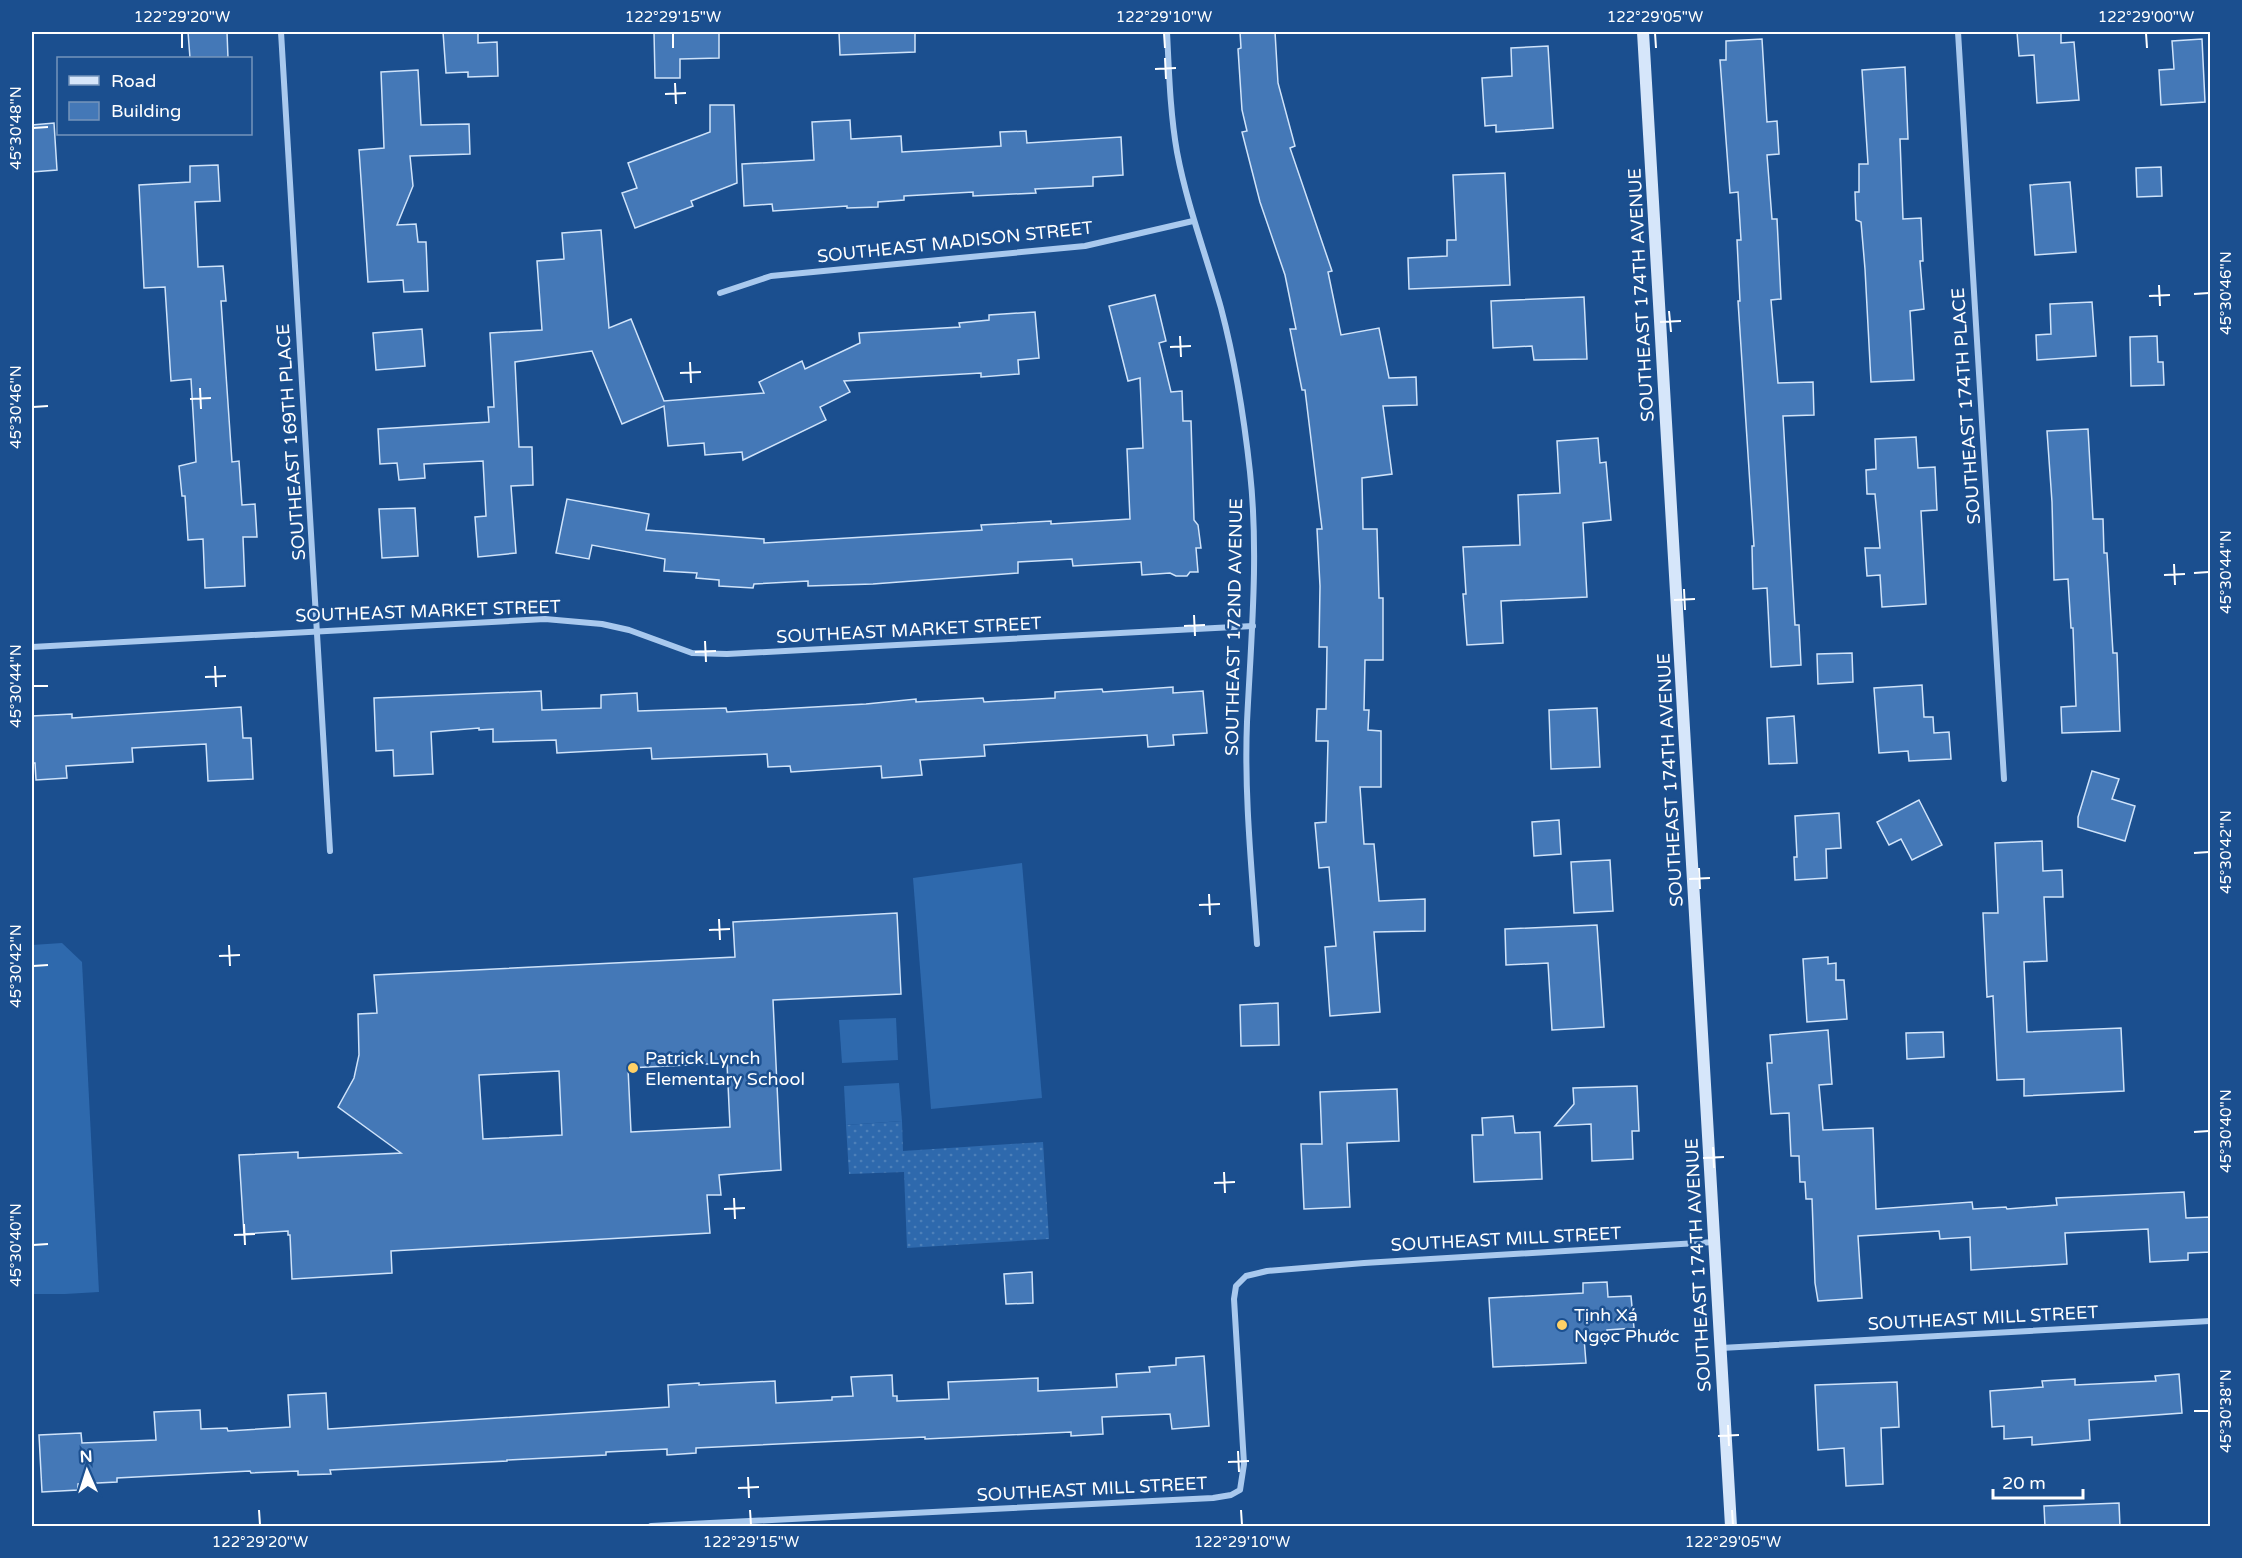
<svg xmlns="http://www.w3.org/2000/svg" width="2242" height="1558" font-family="'Varela Round',sans-serif">
  <defs>
    <pattern id="grass-dots" width="8" height="8" patternUnits="userSpaceOnUse" patternTransform="scale(1.5)"><rect width="8" height="8" fill="#2e69ad"/><path d="M2 2h.1M6 6h.1" fill="none" stroke="#4d80b9" stroke-width="1.8" stroke-linecap="round"/></pattern>
  </defs>
  <rect width="100%" height="100%" fill="#1b4f8f"/>
  <path fill="url(#grass-dots)" d="M902,1121L903,1151L1043,1142L1049,1239L907,1248L904,1172L849,1174L846,1125Z"/>
  <g fill="#2e69ad">
    <path d="M1022,863L1042,1098L931,1109L913,878Z"/>
    <path d="M62,943L82,962L99,1292L65,1294H32V945Z"/>
    <path d="M896,1018L898,1060L842,1063L839,1020Z"/>
    <path d="M899,1083L902,1121L846,1125L844,1086Z"/>
  </g>
  <g fill="#4478b7" stroke="#cfe3fa" stroke-width="1.5" fill-rule="evenodd">
    <path d="M188,32H227L228,58H190Z"/>
    <path d="M443,32H478V43L497,42L498,76L468,77V72L446,73Z"/>
    <path d="M654,32H719V58L680,59V78H655Z"/>
    <path d="M839,32H915V52L840,55Z"/>
    <path d="M1240,32H1275L1278,83L1295,146L1290,148L1332,271L1328,272L1341,335L1379,328L1389,378L1416,377L1417,405L1383,406L1392,474L1362,478L1363,529H1377L1379,598H1383V660H1365L1364,710H1369L1368,730L1381,731V787H1360L1364,844H1374L1379,901L1425,899V931L1374,932L1380,1012L1330,1016L1325,947L1336,946L1329,867L1319,868L1315,823L1326,822L1328,741H1316L1317,709H1326L1327,647H1319L1320,586L1317,529H1322L1305,390H1302L1290,329H1296L1285,275L1260,202L1242,132L1247,131L1242,110L1238,49L1241,48Z"/>
    <path d="M2017,32H2061V43L2074,42L2079,100L2037,103L2034,55L2019,56Z"/>
    <path d="M1762,39L1767,122L1777,121L1779,154L1767,155L1772,219H1777L1781,299L1771,300L1778,383L1813,382L1814,415L1783,416L1795,625H1799L1801,665L1771,667L1767,588L1753,589L1752,546H1754L1738,301H1740L1737,240H1741L1738,192L1730,193L1720,60H1726V41Z"/>
    <path d="M2202,39L2205,102L2161,105L2159,70L2174,69L2172,41Z"/>
    <path d="M1548,46L1553,128L1496,132V125L1485,126L1482,78L1512,76L1511,48Z"/>
    <path d="M1905,67L1908,139H1900L1903,219L1921,218L1923,261H1920L1924,309L1910,311L1914,380L1871,382L1865,269L1861,222L1856,220L1855,192H1859V164H1868L1862,70Z"/>
    <path d="M418,70L421,125L469,124L470,154L410,156L413,186L397,225L416,224L418,242H426L428,291L404,292L403,280L368,282L359,150L384,148L381,72Z"/>
    <path d="M710,105H734L737,183L691,201L693,206L635,228L622,193L637,188L628,163L710,132Z"/>
    <path d="M850,120L851,139L901,136L902,152L1001,146L1000,132L1026,131L1027,143L1121,137L1123,175L1093,177V186L1035,189L1036,193L973,196V192L904,196V200L878,202V207L847,208V206L773,211L772,204L744,206L742,164L814,160L812,122Z"/>
    <path d="M54,123L57,170L32,172V125Z"/>
    <path d="M218,165L220,201L195,202L198,267L223,266L226,301H221L232,462L239,461L242,505L255,504L257,537H243L245,586L205,588L203,539L188,540L185,496H182L179,466L196,462L191,379L171,381L165,287L144,288L139,185L190,182V166Z"/>
    <path d="M2161,167L2162,196L2137,197L2136,168Z"/>
    <path d="M1505,173L1510,285L1409,289L1408,258L1447,256V240H1456L1453,175Z"/>
    <path d="M2070,182L2076,252L2035,255L2030,185Z"/>
    <path d="M601,230L609,328L631,319L664,401L764,393L759,382L802,361L805,369L860,343L859,333L960,327L959,323L989,320V315L1035,312L1039,358L1018,360L1019,374L981,377V373L844,381L850,392L820,407L826,420L743,460L742,452L705,455L704,443L668,446L664,406L622,424L592,351L515,362L519,447H532L533,485L511,486L516,553L478,557L475,517L486,516L483,461L424,464L425,478L399,480L397,463L380,464L378,429L489,422L488,407H494L490,333L542,330L537,261L564,259L562,233Z"/>
    <path d="M1155,295L1166,341L1159,343L1171,392L1182,391L1183,421H1191L1194,520L1198,525L1201,548H1196L1198,572H1190L1187,576H1176L1170,573L1142,575L1141,562L1073,566L1072,559L1018,562V573L873,584L808,586V581L754,584L753,588L719,586V580L696,578L697,573L664,571L665,559L592,545L589,559L556,553L567,499L649,514L646,530L764,539V543L982,530L981,525L1051,521V524L1130,519L1127,449L1143,448L1140,378L1128,381L1109,306Z"/>
    <path d="M1584,297L1587,359L1534,360L1532,346L1493,348L1491,301Z"/>
    <path d="M2092,302L2096,356L2037,360L2036,335L2051,334L2050,304Z"/>
    <path d="M422,329L425,366L376,370L373,333Z"/>
    <path d="M2157,336L2158,362H2163L2164,385L2131,386L2130,337Z"/>
    <path d="M2088,429L2093,519H2103L2104,553H2107L2113,653H2117L2120,731L2062,733L2061,707L2076,706L2073,628H2071L2068,579L2054,580L2052,502L2047,431Z"/>
    <path d="M1916,437L1918,468L1935,467L1937,510L1921,511L1926,604L1882,607L1880,575L1867,576L1865,548H1880L1875,494H1867L1866,470L1876,469L1875,439Z"/>
    <path d="M1598,438L1600,463L1606,462L1611,520L1583,523L1587,597L1501,601L1503,643L1467,645L1463,594H1466L1463,547L1520,545L1518,495L1560,493L1557,441Z"/>
    <path d="M415,508L418,556L382,558L379,509Z"/>
    <path d="M1852,653L1853,682L1818,684L1817,654Z"/>
    <path d="M1922,685L1924,717H1933L1934,733L1949,732L1951,759L1909,761L1908,751L1879,753L1874,688Z"/>
    <path d="M1173,687V693L1203,691L1207,733L1173,735L1174,745L1148,747L1147,735L984,745L985,756L920,760L922,775L882,778L881,766L791,772L790,766L768,767L767,754L652,759L651,748L557,753L556,740L493,742V729L479,730V728L431,732L433,774L394,776L393,750L376,751L374,698L541,691L542,710L601,708V695L637,693L638,711L726,708L727,712L866,704L916,699V702L983,698L984,702L1055,698V692L1102,689L1103,692Z"/>
    <path d="M241,707L243,738H251L253,779L208,781L206,744L132,748L133,762L66,766L67,778L36,780L35,763H32V716L72,714V718Z"/>
    <path d="M1597,708L1600,767L1551,769L1549,710Z"/>
    <path d="M1794,716L1797,763L1769,764L1767,718Z"/>
    <path d="M2092,771L2119,779L2112,799L2135,806L2125,841L2078,827V817Z"/>
    <path d="M1919,800L1942,845L1912,860L1901,839L1889,845L1877,822Z"/>
    <path d="M1839,813L1841,848L1826,849L1827,878L1795,880L1794,857H1797L1795,816Z"/>
    <path d="M1559,820L1561,854L1534,856L1532,822Z"/>
    <path d="M2042,841L2043,871L2062,870L2063,897H2044L2047,961L2024,962L2027,1032L2121,1028L2124,1091L2024,1096V1079L1997,1080L1993,996L1987,997L1983,913H1998L1995,843Z"/>
    <path d="M1610,860L1613,911L1574,913L1571,862Z"/>
    <path d="M897,913L901,994L773,1000L781,1170L719,1175L721,1195H707L710,1233L391,1251L392,1273L292,1279L290,1235H288V1231L244,1234L239,1155L298,1152V1158L401,1153L338,1107L354,1078L359,1055L358,1014L377,1013L374,975L735,957L733,922ZM727,1063L730,1127L631,1132L628,1068ZM559,1071L562,1135L483,1139L479,1075Z"/>
    <path d="M1597,925L1604,1027L1552,1030L1548,963L1506,965L1505,929Z"/>
    <path d="M1828,957V964L1836,963V980H1844L1847,1019L1807,1022L1803,959Z"/>
    <path d="M1278,1003L1279,1045L1241,1046L1240,1005Z"/>
    <path d="M1828,1030L1832,1084L1819,1085L1823,1130L1873,1128L1876,1209L1972,1202L1973,1209L2006,1207L2007,1209L2057,1205L2056,1198L2184,1192L2186,1218L2211,1217V1252L2188,1253V1260L2150,1262L2148,1229L2065,1233L2067,1264L1971,1270L1970,1237L1940,1239L1939,1231L1858,1236L1862,1298L1818,1301L1815,1283L1812,1199H1806L1805,1182H1800L1799,1156H1791L1789,1113L1771,1114L1767,1063H1772L1770,1035Z"/>
    <path d="M1943,1032L1944,1057L1907,1059L1906,1033Z"/>
    <path d="M1637,1086L1639,1131H1632L1633,1159L1592,1161L1591,1124L1555,1126L1574,1104L1573,1088Z"/>
    <path d="M1397,1089L1399,1141L1347,1143L1350,1207L1304,1209L1301,1144H1322L1320,1092Z"/>
    <path d="M1513,1116L1515,1133L1540,1132L1542,1179L1474,1182L1472,1135H1483L1482,1118Z"/>
    <path d="M1032,1272L1033,1303L1006,1304L1004,1274Z"/>
    <path d="M1607,1282L1608,1297L1631,1296L1634,1328L1607,1330V1337L1584,1338L1586,1363L1493,1367L1489,1298L1583,1293V1283Z"/>
    <path d="M1204,1356L1209,1426L1172,1429L1170,1414L1102,1417L1103,1434L1071,1436V1432L925,1439V1437L696,1448V1453L667,1455V1449L606,1452V1455L507,1460V1461L330,1470L331,1474L298,1475V1471L251,1473L250,1471L117,1478V1482L78,1484V1490L42,1492L39,1435L81,1433L82,1443L156,1440L154,1412L200,1410L201,1429L227,1428L228,1431L290,1427L288,1395L326,1393L328,1429L669,1407L668,1385L699,1383V1385L775,1381L776,1403L832,1400V1397L853,1396L851,1377L892,1375L893,1396H897V1401L949,1399L948,1382L1038,1378V1391L1117,1387L1116,1374L1150,1372L1149,1367L1176,1365V1358Z"/>
    <path d="M2179,1374L2182,1413L2089,1420L2090,1440L2032,1445V1437L2004,1439V1426L1992,1427L1990,1391L2043,1387L2042,1381L2075,1379V1385L2156,1381L2155,1376Z"/>
    <path d="M1897,1382L1899,1427L1881,1428L1883,1484L1846,1486L1844,1448L1818,1450L1815,1385Z"/>
    <path d="M2119,1503L2120,1527H2045L2044,1506Z"/>
  </g>
  <g fill="none" stroke-linecap="round" stroke-linejoin="round">
    <g stroke="#a9c9ee" stroke-width="6">
      <path d="M281,32L330,851"/>
      <path d="M1167,32C1169,71 1170,112 1177,152C1187,205 1206,255 1221,308C1235,361 1244,417 1250,472C1259,555 1251,639 1247,722C1244,796 1252,871 1257,944"/>
      <path d="M1958,32L2004,779"/>
      <path d="M720,293L771,276L1085,246L1193,221"/>
      <path d="M32,647L545,619L602,624L629,630L692,653L727,654L1253,626"/>
      <path d="M1721,1348L2210,1321"/>
      <path d="M651,1526L1213,1498L1231,1495L1240,1490L1244,1464L1234,1299L1236,1286L1246,1276L1267,1271L1364,1263L1714,1242"/>
    </g>
    <path stroke="#d6e6fa" stroke-width="12" d="M1643,32L1731,1526"/>
  </g>
  <path fill="none" stroke="#fff" stroke-width="2" d="M182,33V48M673,33V48M1164,33L1165,48M1655,33L1656,48M2146,33L2147,48M1165,58L1166,79M1155,69L1176,68M675,83L676,104M665,94L686,93M33,128L48,127M2159,285L2160,306M2194,294L2209,293M2149,296L2170,295M1669,311L1671,332M1660,322L1681,321M1180,336L1181,357M1170,347L1191,346M690,362L691,383M680,373L701,372M200,388L201,409M190,399L211,398M33,407L48,406M2174,564L2175,585M2194,573L2209,572M2164,575L2185,574M1684,589L1685,610M1674,600L1695,599M1194,615L1195,636M1184,626L1205,625M705,641L706,662M695,652L716,651M215,666L216,687M205,677L226,676M33,686H48M2194,853L2209,852M1699,868L1700,889M1689,879L1710,878M1209,894L1210,915M1199,905L1220,904M719,919L720,940M709,930L730,929M229,945L230,966M219,956L240,955M33,966L48,965M2194,1132L2209,1131M1713,1147L1714,1168M1703,1158L1724,1157M1224,1172L1225,1193M1214,1183L1235,1182M734,1198L735,1219M724,1209L745,1208M244,1224L245,1245M234,1235L255,1234M33,1245L48,1244M2194,1411H2209M1728,1425L1729,1446M1718,1436L1739,1435M1238,1451L1239,1472M1228,1462L1249,1461M748,1477L749,1498M738,1488L759,1487M259,1510L260,1525M750,1510L751,1525M1241,1510L1242,1525M1732,1510L1733,1525"/>
  <g fill="#ffd166" stroke="#1b4f8f" stroke-width="2">
    <circle cx="633" cy="1068" r="6"/>
    <circle cx="1562" cy="1325" r="6"/>
  </g>
  <g text-anchor="middle" dominant-baseline="central" stroke-width="5" stroke-linejoin="round" paint-order="stroke">
    <g font-size="18" fill="#fff" stroke="#1b4f8f">
      <text transform="translate(955 242) rotate(-6)">SOUTHEAST MADISON STREET</text>
      <text transform="translate(1641 295) rotate(-93)">SOUTHEAST 174TH AVENUE</text>
      <text transform="translate(1966 406) rotate(-94)">SOUTHEAST 174TH PLACE</text>
      <text transform="translate(291 442) rotate(-94)">SOUTHEAST 169TH PLACE</text>
      <text transform="translate(428 611) rotate(-2)">SOUTHEAST MARKET STREET</text>
      <text transform="translate(1234 627) rotate(-89)">SOUTHEAST 172ND AVENUE</text>
      <text transform="translate(909 630) rotate(-3)">SOUTHEAST MARKET STREET</text>
      <text transform="translate(1670 780) rotate(-93)">SOUTHEAST 174TH AVENUE</text>
      <text transform="translate(1506 1239) rotate(-3)">SOUTHEAST MILL STREET</text>
      <text transform="translate(1698 1265) rotate(-93)">SOUTHEAST 174TH AVENUE</text>
      <text transform="translate(1983 1318) rotate(-3)">SOUTHEAST MILL STREET</text>
      <text transform="translate(1092 1489) rotate(-3)">SOUTHEAST MILL STREET</text>
    </g>
    <g font-size="18" fill="#fff" stroke="#1b4f8f" text-anchor="start">
      <text x="645" y="1058">Patrick Lynch<tspan x="645" dy="21">Elementary School</tspan></text>
      <text x="1574" y="1315">Tịnh Xá<tspan x="1574" dy="21">Ngọc Phước</tspan></text>
    </g>
  </g>
  <rect width="2242" height="1558" fill="none" stroke="#1b4f8f" stroke-width="66"/>
  <rect x="57" y="57" width="195" height="78" fill="#1b4f8f" stroke="#7695bc" stroke-width="1.5"/>
  <rect x="69" y="76" width="30" height="9" fill="#d6e6fa" stroke="#7695bc" stroke-width="1.5"/>
  <text x="111" y="87" font-size="18" fill="#ffffff">Road</text>
  <rect x="69" y="102" width="30" height="18" fill="#4478b7" stroke="#7695bc" stroke-width="1.5"/>
  <text x="111" y="117" font-size="18" fill="#ffffff">Building</text>
  <g transform="translate(87 1471) rotate(357)" stroke="#1b4f8f" stroke-width="4.5" paint-order="stroke">
  <path d="M0-4.5L10 22L0 15L-10 22Z" fill="#ffffff"/>
  <text y="-9" font-size="16" font-weight="bold" text-anchor="middle" fill="#ffffff">N</text>
  </g>
  <path d="M1993 1489v9h90v-9" fill="none" stroke="#ffffff" stroke-width="3"/>
  <text x="2002" y="1489" font-size="18" fill="#ffffff" stroke="#1b4f8f" stroke-width="4.5" paint-order="stroke">20 m</text>
  <rect x="33" y="33" width="2176" height="1492" fill="none" stroke="#fff" stroke-width="2"/>
  <g font-size="15" text-anchor="middle" fill="#fff">
    <text x="182" y="22">122°29'20"W</text>
    <text x="673" y="22">122°29'15"W</text>
    <text x="1164" y="22">122°29'10"W</text>
    <text x="1655" y="22">122°29'05"W</text>
    <text x="2146" y="22">122°29'00"W</text>
    <text transform="translate(16 128) rotate(-90)" y="5">45°30'48"N</text>
    <text transform="translate(2226 293) rotate(-90)" y="5">45°30'46"N</text>
    <text transform="translate(16 407) rotate(-90)" y="5">45°30'46"N</text>
    <text transform="translate(2226 572) rotate(-90)" y="5">45°30'44"N</text>
    <text transform="translate(16 686) rotate(-90)" y="5">45°30'44"N</text>
    <text transform="translate(2226 852) rotate(-90)" y="5">45°30'42"N</text>
    <text transform="translate(16 966) rotate(-90)" y="5">45°30'42"N</text>
    <text transform="translate(2226 1131) rotate(-90)" y="5">45°30'40"N</text>
    <text transform="translate(16 1245) rotate(-90)" y="5">45°30'40"N</text>
    <text transform="translate(2226 1411) rotate(-90)" y="5">45°30'38"N</text>
    <text x="260" y="1547">122°29'20"W</text>
    <text x="751" y="1547">122°29'15"W</text>
    <text x="1242" y="1547">122°29'10"W</text>
    <text x="1733" y="1547">122°29'05"W</text>
  </g>
</svg>
